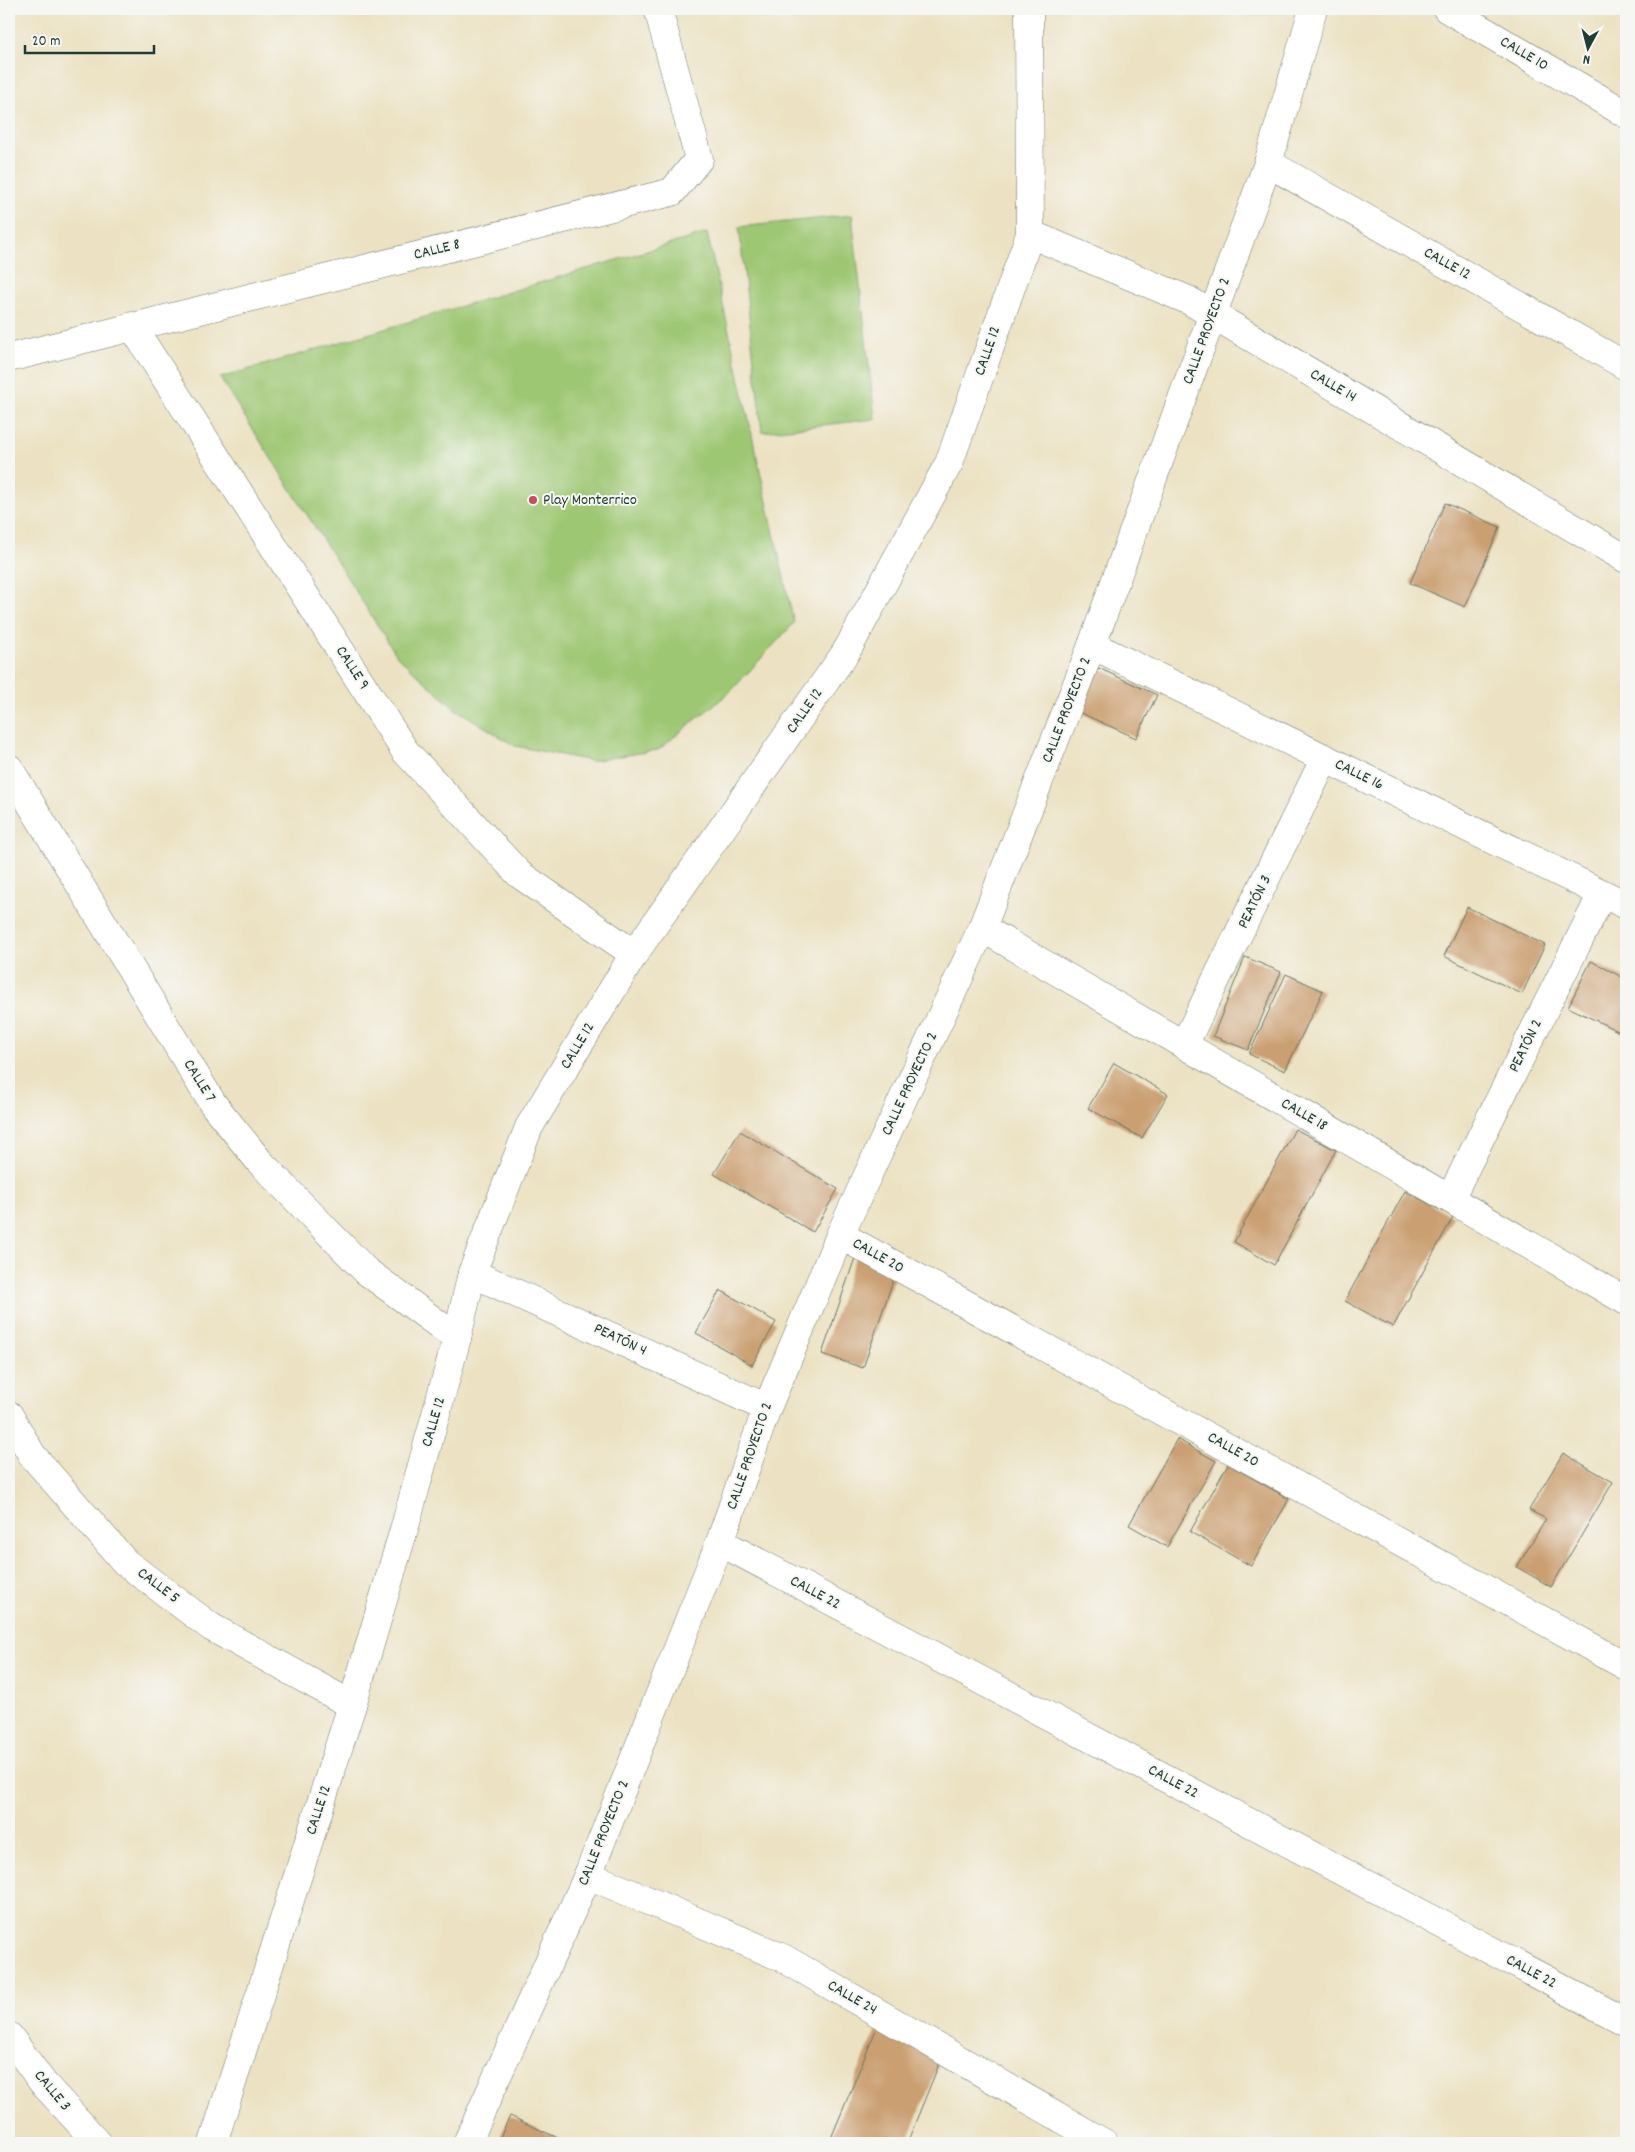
<svg xmlns="http://www.w3.org/2000/svg" width="1635" height="2152" font-family="Dekko,sans-serif">
  <rect width="100%" height="100%" fill="#f6f6f2"/>
  <filter id="ink" filterUnits="userSpaceOnUse"><feTurbulence type="fractalNoise" baseFrequency=".02" numOctaves="2"/><feDisplacementMap in="SourceGraphic" scale="10" xChannelSelector="R" yChannelSelector="G"/><feConvolveMatrix kernelMatrix="1 2 1 2 8 2 1 2 1" color-interpolation-filters="sRGB"/></filter>
  <filter id="wash" filterUnits="userSpaceOnUse"><feTurbulence type="fractalNoise" baseFrequency=".0096" numOctaves="4" result="noise"/><feDisplacementMap in="SourceGraphic" scale="20" xChannelSelector="R" yChannelSelector="G"/><feGaussianBlur stdDeviation="1.12" result="paint"/><feColorMatrix in="noise" values="0 0 0 0 0 0 0 0 0 0 0 0 0 0 0 0 0 1.4 0 .05"/><feComposite in="paint" operator="in"/></filter>
  <g filter="url(#wash)">
    <rect width="100%" height="100%" fill="#ece2c3"/>
    <g fill="#9ec773" stroke="#5e8254">
      <path d="M852,215L875,419L762,432L739,227Z"/>
      <path d="M707,233L794,623L730,692L658,750L591,761L515,746L454,708L397,656L220,378Z"/>
    </g>
    <g id="blocks">
      <g fill="#ca9f71">
        <path d="M1445,503L1500,527L1465,607L1410,583Z"/>
        <path d="M1094,666L1157,695L1136,738L1074,710Z"/>
        <path d="M1467,907L1545,945L1522,994L1444,956Z"/>
        <path d="M1245,957L1281,972L1248,1050L1213,1036Z"/>
        <path d="M1591,961L1626,979V1035L1568,1007Z"/>
        <path d="M1286,974L1323,991L1285,1071L1249,1054Z"/>
        <path d="M1114,1063L1168,1094L1142,1138L1088,1108Z"/>
        <path d="M1295,1129L1336,1150L1274,1265L1234,1242Z"/>
        <path d="M740,1131L838,1189L813,1232L714,1174Z"/>
        <path d="M1405,1191L1453,1217L1393,1327L1345,1301Z"/>
        <path d="M856,1255L897,1269L863,1368L822,1354Z"/>
        <path d="M720,1290L776,1322L752,1365L696,1333Z"/>
        <path d="M1177,1439L1216,1461L1167,1547L1129,1525Z"/>
        <path d="M1563,1453L1613,1482L1551,1587L1517,1567L1546,1519L1529,1510Z"/>
        <path d="M1228,1464L1289,1499L1251,1566L1190,1532Z"/>
        <path d="M878,2025L944,2052L907,2143H829Z"/>
        <path d="M510,2116L569,2143H497Z"/>
      </g>
    </g>
  </g>
  <g filter="url(#ink)">
    <use href="#blocks" fill-opacity="0" stroke="#677766" stroke-width="1"/>
    <g fill="none" stroke-linecap="round" stroke-linejoin="round">
      <defs>
        <g id="street">
          <path d="M1447,9L1626,114"/>
          <path d="M1268,163L1626,366"/>
          <path d="M1030,234L1188,300L1626,559"/>
          <path d="M132,326L405,751L519,874L634,954"/>
          <path d="M9,358L672,192L699,159L658,9"/>
          <path d="M1092,645L1626,905"/>
          <path d="M9,768L213,1104L260,1162L366,1271L457,1338"/>
          <path d="M982,928L1626,1301"/>
          <path d="M1184,1045L1325,758"/>
          <path d="M1450,1199L1602,894"/>
          <path d="M840,1235L1626,1666"/>
          <path d="M472,1273L767,1408"/>
          <path d="M9,1415L32,1455L125,1562L211,1627L352,1705"/>
          <path d="M720,1542L1626,2022"/>
          <path d="M588,1875L783,1958L1104,2143"/>
          <path d="M9,2036L43,2083L98,2143"/>
          <path d="M213,2143L352,1705L407,1519L457,1338L472,1273L529,1127L634,954L846,652L949,463L1030,234L1029,9"/>
          <path d="M467,2143L588,1875L720,1542L767,1408L840,1235L982,928L1092,645L1268,163L1313,9"/>
        </g>
      </defs>
      <use href="#street" stroke="#677766" stroke-width="29"/>
      <use href="#street" stroke="#fff" stroke-width="28"/>
    </g>
  </g>
  <circle fill="#d1495b" stroke="#f6f6f2" stroke-width="2" cx="533" cy="500" r="5"/>
  <g text-anchor="middle" dominant-baseline="central" stroke-width="4" stroke-linejoin="round" paint-order="stroke">
    <g font-size="16" fill="#1f3d34" stroke="#f6f6f2">
      <text transform="translate(1524 54) rotate(30)">CALLE 10</text>
      <text transform="translate(437 250) rotate(-14)">CALLE 8</text>
      <text transform="translate(1447 264) rotate(29)">CALLE 12</text>
      <text transform="translate(1207 331) rotate(-70)">CALLE PROYECTO 2</text>
      <text transform="translate(988 351) rotate(-71)">CALLE 12</text>
      <text transform="translate(1333 386) rotate(30)">CALLE 14</text>
      <text transform="translate(352 668) rotate(57)">CALLE 9</text>
      <text transform="translate(1067 710) rotate(-69)">CALLE PROYECTO 2</text>
      <text transform="translate(805 711) rotate(-55)">CALLE 12</text>
      <text transform="translate(1359 775) rotate(26)">CALLE 16</text>
      <text transform="translate(1255 902) rotate(-64)">PEATÓN 3</text>
      <text transform="translate(578 1046) rotate(-59)">CALLE 12</text>
      <text transform="translate(1526 1046) rotate(-64)">PEATÓN 2</text>
      <text transform="translate(199 1081) rotate(58)">CALLE 7</text>
      <text transform="translate(910 1084) rotate(-65)">CALLE PROYECTO 2</text>
      <text transform="translate(1304 1115) rotate(30)">CALLE 18</text>
      <text transform="translate(878 1256) rotate(29)">CALLE 20</text>
      <text transform="translate(620 1340) rotate(25)">PEATÓN 4</text>
      <text transform="translate(434 1422) rotate(-74)">CALLE 12</text>
      <text transform="translate(1233 1450) rotate(29)">CALLE 20</text>
      <text transform="translate(750 1456) rotate(-71)">CALLE PROYECTO 2</text>
      <text transform="translate(158 1586) rotate(37)">CALLE 5</text>
      <text transform="translate(815 1593) rotate(28)">CALLE 22</text>
      <text transform="translate(1173 1782) rotate(28)">CALLE 22</text>
      <text transform="translate(319 1810) rotate(-72)">CALLE 12</text>
      <text transform="translate(604 1833) rotate(-68)">CALLE PROYECTO 2</text>
      <text transform="translate(1531 1972) rotate(28)">CALLE 22</text>
      <text transform="translate(852 1998) rotate(30)">CALLE 24</text>
      <text transform="translate(52 2091) rotate(50)">CALLE 3</text>
    </g>
    <g font-size="16" fill="#1f3d34" stroke="#f6f6f2" text-anchor="start">
      <text x="543" y="500">Play Monterrico</text>
    </g>
  </g>
  <rect width="1635" height="2152" fill="none" stroke="#f6f6f2" stroke-width="30"/>
  <g transform="translate(1588 48) rotate(187)" stroke="#f6f6f2" stroke-width="4" paint-order="stroke">
  <path d="M0-4L9 19L0 12L-9 19Z" fill="#1f3d34"/>
  <text y="-8" font-size="14" font-weight="bold" text-anchor="middle" fill="#1f3d34">N</text>
  </g>
  <path d="M25 45v8h129v-8" fill="none" stroke="#1f3d34" stroke-width="2.5"/>
  <text x="32" y="45" font-size="15" fill="#1f3d34" stroke="#f6f6f2" stroke-width="4" paint-order="stroke">20 m</text>
</svg>
